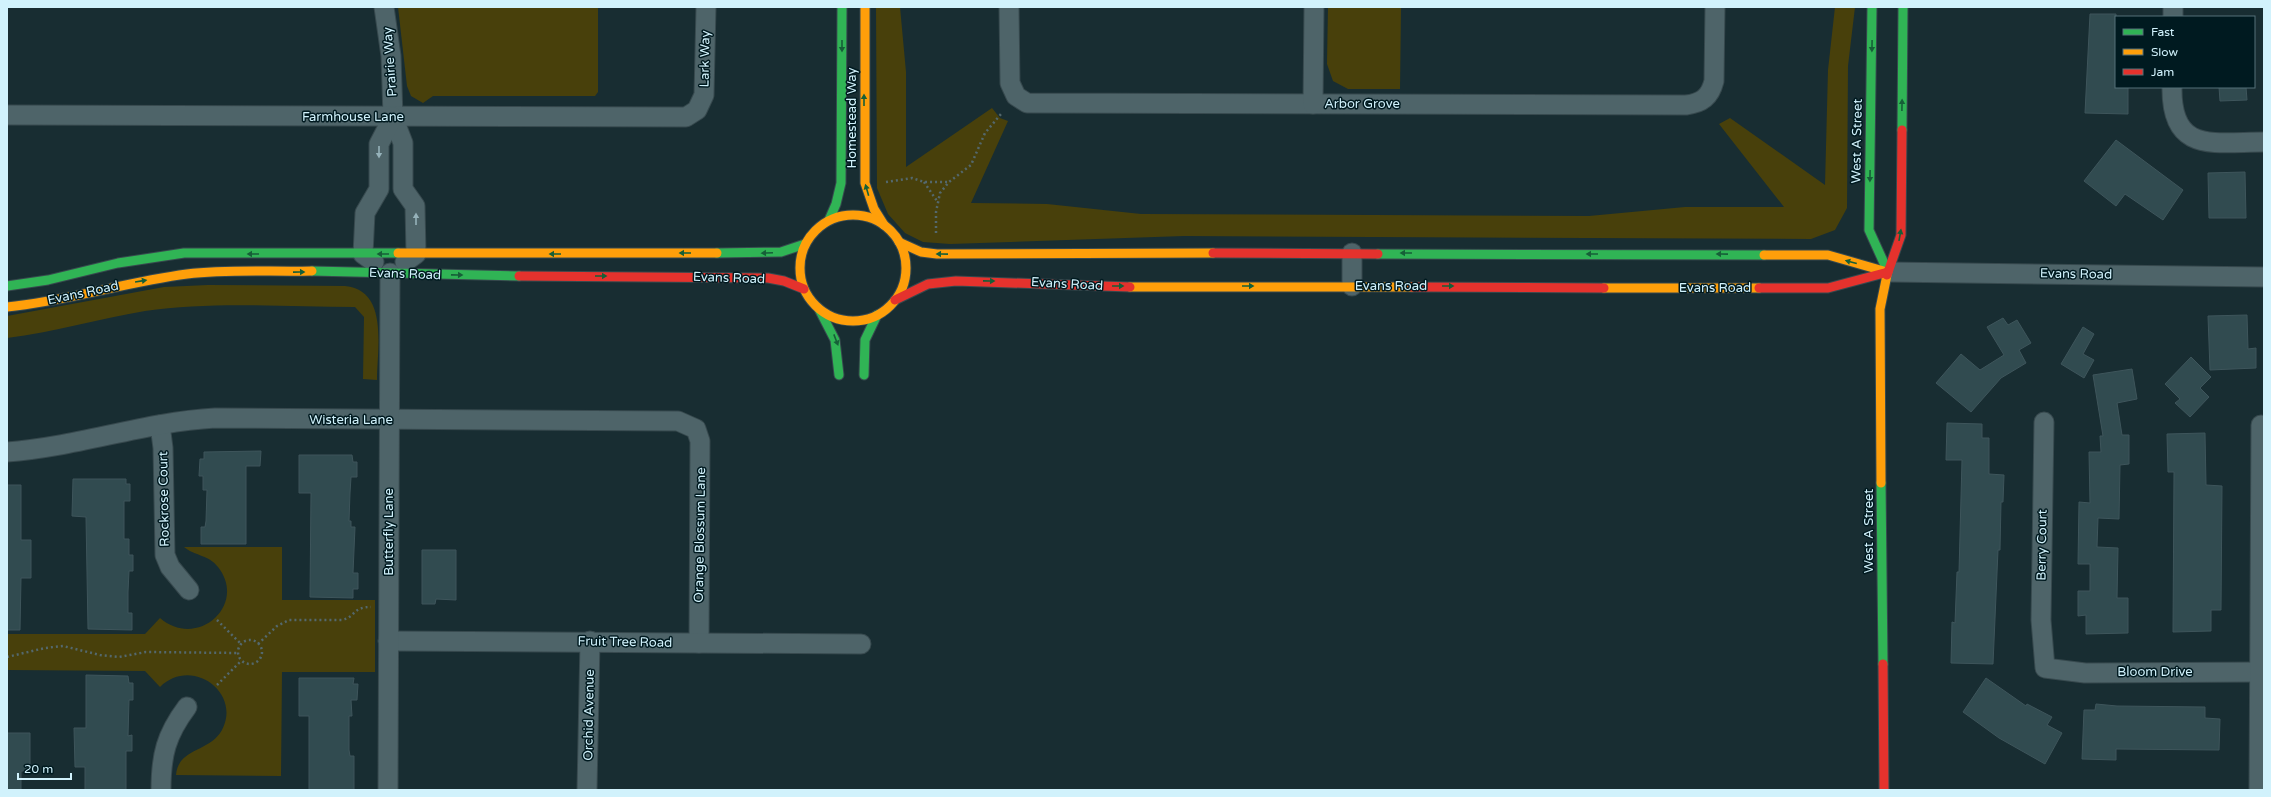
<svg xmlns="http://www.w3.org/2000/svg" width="2271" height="797" font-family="'Varela Round',sans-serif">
  <rect width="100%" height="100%" fill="#182d32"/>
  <g fill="#48400b">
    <path d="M398,7H598V92L595,96H433L423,103L411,96L407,86Z"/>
    <path d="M876,7H900L906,72V167L992,108L1000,118L1008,121L971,203L1047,204L1141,214L1589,216L1685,207H1784L1719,124L1730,118L1825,185L1828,70L1835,7H1855L1848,66L1847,208L1835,230L1811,239L1184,236L950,244L923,242L905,233L888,214L877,188Z"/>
    <path d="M1328,7H1401L1400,89H1348L1333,81L1327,64Z"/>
    <path d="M208,285L345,286C389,290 377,349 377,380L363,379L364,317L355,307C286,307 212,301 145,311C98,319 54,332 7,338V316L164,287Z"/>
    <path d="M184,547H282V600H375V672H282L281,776L176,775C178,748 210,752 222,730C242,692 191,656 160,687L145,671L7,670V634H145L160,618C197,650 248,605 218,567C209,555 195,556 184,547Z"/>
  </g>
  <g fill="#314b50" stroke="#3e555b">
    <path d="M2090,14H2116V87H2128V114L2085,113Z"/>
    <path d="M2219,87H2246L2247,100L2220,101Z"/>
    <path d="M2116,140L2183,190L2163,220L2125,194L2116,206L2084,181Z"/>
    <path d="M2245,172L2246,218H2209L2208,173Z"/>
    <path d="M2247,315L2248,349L2256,348V368L2210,370L2208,316Z"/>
    <path d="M2003,318L2008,325L2017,320L2031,343L2019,350L2026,363L2001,378L1971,412L1936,383L1961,354L1980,370L2004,355L1987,327Z"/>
    <path d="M2083,327L2094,334L2083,354L2094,360L2084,378L2061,364Z"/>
    <path d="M2191,357L2211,377L2200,388L2209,397L2190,417L2175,403L2180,399L2165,384Z"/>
    <path d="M2132,369L2137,399L2117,403L2122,435H2129V464L2120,465L2119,519L2098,518L2097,547L2118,548L2117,598H2128V633L2086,634V615L2078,616V591H2090V564H2078L2079,502L2090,503L2089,452H2101L2100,436H2103L2093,375Z"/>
    <path d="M1947,423L1982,424V438H1989V474L2004,475L2003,502H2001L2000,550H1998L1993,664L1951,663L1952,622L1955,623L1957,572H1959L1962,460H1946Z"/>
    <path d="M2205,433L2206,485L2222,486L2221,610H2211V631L2173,632L2174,472H2168L2167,434Z"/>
    <path d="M261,451L260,466H246V544H201V527H205L206,521L207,490H203V476H199L200,459H204V452Z"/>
    <path d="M299,455H352L353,462H357V477H351L350,493L349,521H351V527H355L353,573H358V589H353V598L310,597L311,493H299Z"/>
    <path d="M73,479H126V484H130V501H124V539H129V555H133V571H129L128,592V613H132V630L88,629L86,517L72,516Z"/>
    <path d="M7,485H21V540H31V578H21L20,630H7Z"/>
    <path d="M422,550H456V600L436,599L435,604H422Z"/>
    <path d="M86,675L128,676L129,683H133V700H129L128,736L132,735V751H126V790H85V767H75L74,728H86Z"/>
    <path d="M299,678H354L353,684H358L357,700H351L352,716H349V750L350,756H354V790H309V716H299Z"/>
    <path d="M1986,678L2026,706L2027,704L2052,717L2047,725L2062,733L2045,764L1999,738L1963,712Z"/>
    <path d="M2096,704L2117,706L2205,707V718L2220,719L2219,750L2116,749V760L2082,759L2084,710H2095Z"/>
    <path d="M7,733H30V771H21V790H7Z"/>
  </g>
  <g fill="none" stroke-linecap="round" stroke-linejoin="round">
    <defs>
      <g id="street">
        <path d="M384,7L391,56L393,117L403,143V189L415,206L416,254L405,262"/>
        <path d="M1009,7L1010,83L1016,96L1027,103L1686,105C1702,103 1710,97 1714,81L1715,7"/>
        <path d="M2173,17V7"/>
        <path d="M2172,87C2171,154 2213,142 2264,142"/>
        <path d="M1313,104L1314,7"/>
        <path d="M7,115L686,117L697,110L704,95L706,7"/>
        <path d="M1352,253V286"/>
        <path d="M374,262L363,254L365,213L379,189V144L393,117"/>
        <path d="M1888,272L2264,277"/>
        <path d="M2044,422L2041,620L2045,668L2085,673L2264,672"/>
        <path d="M160,425L163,448L165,555L170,567L189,590"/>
        <path d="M7,452C77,447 144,422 215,418L678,421L696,429L700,441L699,643"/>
        <path d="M388,641L861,644"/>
        <path d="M161,790C161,755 166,735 187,707"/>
        <path d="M388,790L390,273"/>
        <path d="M587,790L590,641"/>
        <path d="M2259,790L2261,425"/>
      </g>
      <g id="fast">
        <path d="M1872,7L1869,230L1888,272"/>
        <path d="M1902,130L1903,7"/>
        <path d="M829,220L836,204L841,183L842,7"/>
        <path d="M717,253L781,252L805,244"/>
        <path d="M1378,254L1764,255"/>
        <path d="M312,271L519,276"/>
        <path d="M7,286L48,280L118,263L184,253H398"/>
        <path d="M819,309L835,340L839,375"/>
        <path d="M864,375L865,340L877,315"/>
        <path d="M1881,483L1883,664"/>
      </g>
      <g id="slow">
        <path d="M865,7V183L874,209L884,225"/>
        <circle cx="853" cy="268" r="53"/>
        <path d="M899,242L921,252L937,254L1213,253"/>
        <path d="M398,253H717"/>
        <path d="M1764,255H1828L1887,272"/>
        <path d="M1130,287H1412"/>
        <path d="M1604,288H1759"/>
        <path d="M7,307C67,301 126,282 187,274C228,269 270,272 312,271"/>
        <path d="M1881,483L1880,309L1887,275"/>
      </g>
      <g id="jam">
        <path d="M1213,253L1378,254"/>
        <path d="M1887,275L1901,235L1902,130"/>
        <path d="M519,276L768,278L784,281L804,289"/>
        <path d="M1412,287L1604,288"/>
        <path d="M1759,288H1828L1888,272"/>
        <path d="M895,300L928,284L956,281L1130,287"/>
        <path d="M1883,664L1884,790"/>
      </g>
    </defs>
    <use href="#street" stroke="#37494e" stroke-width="21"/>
    <use href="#fast" stroke="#37494e" stroke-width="11"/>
    <use href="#slow" stroke="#37494e" stroke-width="11"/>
    <use href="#jam" stroke="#37494e" stroke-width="11"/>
    <g stroke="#54686d" stroke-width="2.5" stroke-dasharray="2 3" stroke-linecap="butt">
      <path d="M886,182L912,178L924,182H948"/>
      <path d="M924,182L937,201"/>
      <path d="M936,233V212L940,193L949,182L971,165L985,133L1001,114"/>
      <path d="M217,620L241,644"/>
      <circle cx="250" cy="652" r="12"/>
      <path d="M258,644L277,626L289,620H342C356,617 352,607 371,607"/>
      <path d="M7,657L45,648L63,646L100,655L119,657L146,652L238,653"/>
      <path d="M217,685L241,661"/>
    </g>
    <use href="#street" stroke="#4e6469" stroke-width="19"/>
    <use href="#fast" stroke="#30b455" stroke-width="9"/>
    <use href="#slow" stroke="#ff9f0a" stroke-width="9"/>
    <use href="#jam" stroke="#e5322d" stroke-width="9"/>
  </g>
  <defs><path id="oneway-solid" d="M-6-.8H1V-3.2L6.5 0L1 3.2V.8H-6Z"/></defs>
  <g fill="#165f38">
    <use href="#oneway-solid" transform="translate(842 46) rotate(90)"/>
    <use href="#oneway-solid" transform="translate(1872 46) rotate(91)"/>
    <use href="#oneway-solid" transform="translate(864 100) rotate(-90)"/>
    <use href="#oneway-solid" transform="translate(1902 105) rotate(-89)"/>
    <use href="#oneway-solid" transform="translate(1870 176) rotate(91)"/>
    <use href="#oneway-solid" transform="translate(867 190) rotate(-106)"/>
    <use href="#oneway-solid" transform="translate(1900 235) rotate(-80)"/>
    <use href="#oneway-solid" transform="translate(685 253) rotate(180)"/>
    <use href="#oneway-solid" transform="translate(767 253) rotate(178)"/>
    <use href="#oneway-solid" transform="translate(1406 253) rotate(-180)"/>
    <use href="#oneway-solid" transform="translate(253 254) rotate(-180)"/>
    <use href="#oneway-solid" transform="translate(383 254) rotate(180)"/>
    <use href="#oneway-solid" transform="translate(555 254) rotate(180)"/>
    <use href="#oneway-solid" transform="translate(942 254) rotate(-179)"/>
    <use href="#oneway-solid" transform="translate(1592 254) rotate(-180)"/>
    <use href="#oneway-solid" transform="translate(1722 254) rotate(-179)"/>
    <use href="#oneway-solid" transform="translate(1851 262) rotate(-165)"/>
    <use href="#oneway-solid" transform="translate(299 272) rotate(-1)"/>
    <use href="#oneway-solid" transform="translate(457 275) rotate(1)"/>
    <use href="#oneway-solid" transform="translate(601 276)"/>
    <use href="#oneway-solid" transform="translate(141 281) rotate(-9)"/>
    <use href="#oneway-solid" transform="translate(989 281) rotate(1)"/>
    <use href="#oneway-solid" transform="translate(1118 286)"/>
    <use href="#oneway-solid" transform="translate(1248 286)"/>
    <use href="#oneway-solid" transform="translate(1448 286)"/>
    <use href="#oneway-solid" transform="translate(836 340) rotate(69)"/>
  </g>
  <g fill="#96b2ba">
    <use href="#oneway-solid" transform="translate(379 152) rotate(90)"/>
    <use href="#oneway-solid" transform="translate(416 219) rotate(-90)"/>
  </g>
  <g text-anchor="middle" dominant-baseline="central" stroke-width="3" stroke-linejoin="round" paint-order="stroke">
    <g font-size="13" fill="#d1f2fc" stroke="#001a20">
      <text transform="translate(705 59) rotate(-89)">Lark Way</text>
      <text transform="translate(390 62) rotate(-94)">Prairie Way</text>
      <text x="1362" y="104">Arbor Grove</text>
      <text x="353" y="117">Farmhouse Lane</text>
      <text transform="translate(852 118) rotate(-90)">Homestead Way</text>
      <text transform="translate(1857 141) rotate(-89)">West A Street</text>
      <text transform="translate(405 274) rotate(2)">Evans Road</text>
      <text transform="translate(2076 274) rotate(1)">Evans Road</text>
      <text transform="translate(729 278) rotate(2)">Evans Road</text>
      <text transform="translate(1067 284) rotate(3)">Evans Road</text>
      <text x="1391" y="286">Evans Road</text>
      <text x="1715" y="288">Evans Road</text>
      <text transform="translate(83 293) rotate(-12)">Evans Road</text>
      <text x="351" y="420">Wisteria Lane</text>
      <text transform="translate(164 499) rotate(-91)">Rockrose Court</text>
      <text transform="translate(1869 531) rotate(-90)">West A Street</text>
      <text transform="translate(389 532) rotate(-90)">Butterfly Lane</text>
      <text transform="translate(700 535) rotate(-89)">Orange Blossum Lane</text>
      <text transform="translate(2042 545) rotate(-89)">Berry Court</text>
      <text transform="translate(625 642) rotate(1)">Fruit Tree Road</text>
      <text x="2155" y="672">Bloom Drive</text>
      <text transform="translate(589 715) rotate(-89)">Orchid Avenue</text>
    </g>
  </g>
  <rect width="2271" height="797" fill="none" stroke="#d1f2fc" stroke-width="16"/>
  <rect x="2115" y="16" width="140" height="72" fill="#001a20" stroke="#547078"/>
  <rect x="2123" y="29" width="20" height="6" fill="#30b455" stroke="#547078"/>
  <text x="2151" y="36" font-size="12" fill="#d1f2fc">Fast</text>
  <rect x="2123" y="49" width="20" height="6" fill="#ff9f0a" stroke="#547078"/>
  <text x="2151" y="56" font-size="12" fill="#d1f2fc">Slow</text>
  <rect x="2123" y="69" width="20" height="6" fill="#e5322d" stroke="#547078"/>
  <text x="2151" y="76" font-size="12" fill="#d1f2fc">Jam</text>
  <path d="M18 773v6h53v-6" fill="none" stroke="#d1f2fc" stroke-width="2"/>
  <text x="24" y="773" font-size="12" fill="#d1f2fc" stroke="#001a20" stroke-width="3" paint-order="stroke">20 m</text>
</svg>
